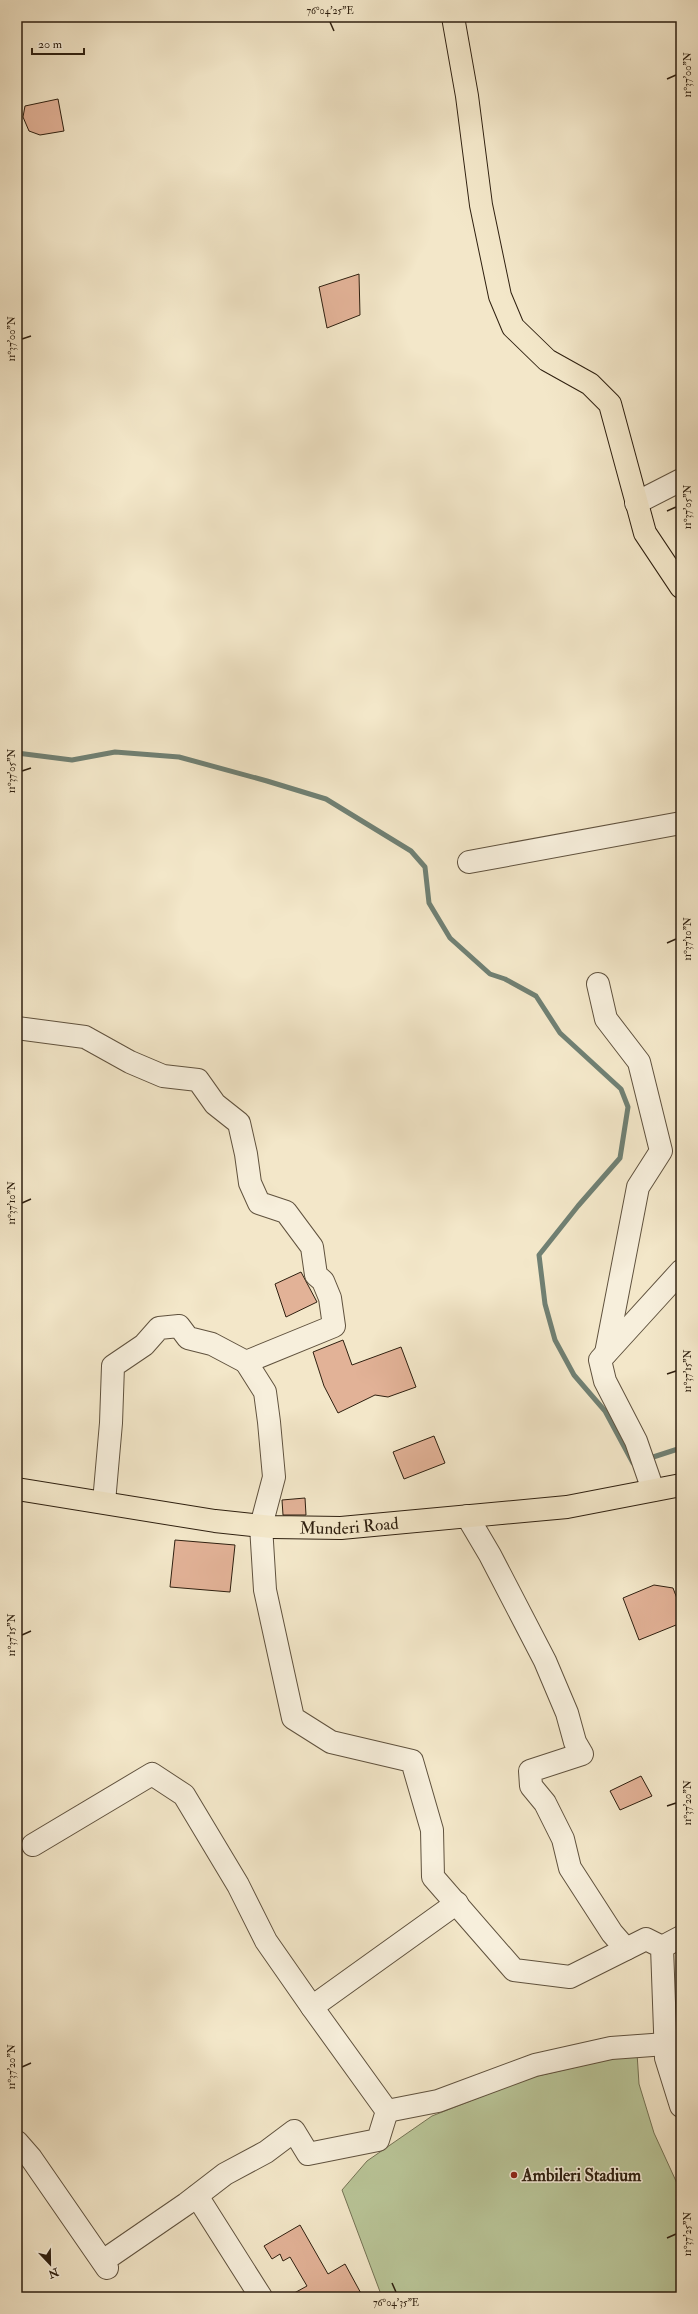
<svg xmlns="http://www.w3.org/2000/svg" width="698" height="2314" font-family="'IM FELL Double Pica',serif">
  <rect width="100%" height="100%" fill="#f3e7c9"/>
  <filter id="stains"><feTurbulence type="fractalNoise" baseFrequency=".005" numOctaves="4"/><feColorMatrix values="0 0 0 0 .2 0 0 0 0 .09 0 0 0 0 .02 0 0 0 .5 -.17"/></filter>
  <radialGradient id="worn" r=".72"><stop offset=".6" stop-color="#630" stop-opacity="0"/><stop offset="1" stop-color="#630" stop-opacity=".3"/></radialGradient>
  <path fill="#b9c598" stroke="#747254" d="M637,2053L639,2084L654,2133L681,2192V2297H382L342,2190L367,2161L432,2116L529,2078Z"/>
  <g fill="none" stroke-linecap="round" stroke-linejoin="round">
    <g stroke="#708073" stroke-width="5">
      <path d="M17,753L72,760L115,752L179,757L267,781L326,799L411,851L425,867L429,903L450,938L490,974L505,979L536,996L560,1033L621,1089L628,1107L620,1158L578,1206L539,1255L545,1304L555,1340L574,1375L605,1411L633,1463H635"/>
      <path d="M647,1459L681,1448"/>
    </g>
  </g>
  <g fill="#e2b297" stroke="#2f2010">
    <path d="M58,99L64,131L40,135L29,131L23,117L25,106Z"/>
    <path d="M359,274L360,315L327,328L319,287Z"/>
    <path d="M301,1272L317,1302L286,1317L275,1284Z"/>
    <path d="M343,1340L352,1365L401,1347L416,1387L388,1397L375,1395L338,1413L324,1386L313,1352Z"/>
    <path d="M434,1436L445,1463L404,1479L393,1452Z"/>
    <path d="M305,1498L306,1515H283L282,1500Z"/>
    <path d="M175,1540L235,1545L230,1592L170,1587Z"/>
    <path d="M654,1585L673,1588L681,1609V1623L639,1640L623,1598Z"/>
    <path d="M641,1776L652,1796L620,1810L610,1791Z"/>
    <path d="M300,2225L328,2274L345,2264L363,2297H287L307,2286L290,2257L283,2261L280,2254L272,2259L264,2246Z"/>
  </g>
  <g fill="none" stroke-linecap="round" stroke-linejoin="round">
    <defs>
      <g id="minor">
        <path d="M636,503L681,480"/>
        <path d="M469,862L681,823"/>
        <path d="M598,984L606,1019L639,1062L661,1151L638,1187L606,1353"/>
        <path d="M17,1028L85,1037L130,1062L163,1076L198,1080L215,1104L239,1123L246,1154L250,1183L259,1203L286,1212L312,1247L316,1275L323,1281L330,1298L334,1326L246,1362L212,1344L188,1338L179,1326L159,1328L144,1345L113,1366L111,1423L104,1502"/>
        <path d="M246,1362L265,1392L269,1422L274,1477L261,1526L265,1590L293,1718L331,1742L412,1761L432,1830L433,1877L514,1970L570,1977L646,1939L662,1947L666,2058L681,2106"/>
        <path d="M653,1490L636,1441L605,1381L600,1360L681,1271"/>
        <path d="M467,1516L490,1555L545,1661L567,1713L575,1742L582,1754L530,1771L531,1786L545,1803L563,1839L570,1868L612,1933L626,1949"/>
        <path d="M33,1845L152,1774L184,1795L238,1885L266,1941L312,2007L457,1903"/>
        <path d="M662,1947L681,1937"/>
        <path d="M387,2111L438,2101L535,2065L611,2048L666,2044"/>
        <path d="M17,2142L31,2158L107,2268"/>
        <path d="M197,2196L261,2297"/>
        <path d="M103,2261L186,2204L225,2174L266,2152L294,2131L308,2154L378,2140L387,2111L312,2007"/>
      </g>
      <g id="major">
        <path d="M453,17L467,96L481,205L500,296L513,327L547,360L590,384L610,404L645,533L681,587"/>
        <path id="s1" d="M17,1489L215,1521L272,1527L341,1528L567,1507L681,1485"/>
      </g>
    </defs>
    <use href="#minor" stroke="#60523e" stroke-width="24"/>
    <use href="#major" stroke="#2f2010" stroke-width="24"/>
    <use href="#minor" stroke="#f7efdc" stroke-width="22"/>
    <use href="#major" stroke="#f3e7c9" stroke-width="22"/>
  </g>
  <path fill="none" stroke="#2f2010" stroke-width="1.5" d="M330,22L334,31M667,79L676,75M22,339L31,336M667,511L676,507M22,771L31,768M667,943L676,939M22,1203L31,1199M667,1374L676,1371M22,1635L31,1631M667,1806L676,1803M22,2067L31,2063M667,2238L676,2234M392,2283L396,2292"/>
  <circle fill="#8f2418" stroke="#f7efdc" stroke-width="1.5" cx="514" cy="2175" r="4"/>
  <g text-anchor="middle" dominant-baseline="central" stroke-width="3" stroke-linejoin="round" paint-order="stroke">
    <g font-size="17" fill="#2f2010" stroke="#f7efdc">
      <text stroke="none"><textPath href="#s1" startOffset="335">Munderi Road</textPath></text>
    </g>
    <g font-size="17" font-weight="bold" fill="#2f2010" stroke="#f7efdc" text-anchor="start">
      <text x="522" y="2175">Ambileri Stadium</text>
    </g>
  </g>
  <rect width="698" height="2314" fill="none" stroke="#f3e7c9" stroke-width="44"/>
  <g transform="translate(50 2264) rotate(158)" stroke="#f7efdc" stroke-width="3" paint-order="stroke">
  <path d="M0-3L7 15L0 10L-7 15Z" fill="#2f2010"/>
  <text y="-6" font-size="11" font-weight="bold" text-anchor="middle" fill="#2f2010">N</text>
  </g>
  <path d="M32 48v6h52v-6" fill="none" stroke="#2f2010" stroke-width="2"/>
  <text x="38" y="48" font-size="12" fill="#2f2010" stroke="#f7efdc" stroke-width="3" paint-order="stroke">20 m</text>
  <rect x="22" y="22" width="654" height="2270" fill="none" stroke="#2f2010" stroke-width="1.5"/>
  <g font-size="10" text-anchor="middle" fill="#2f2010">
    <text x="330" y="14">76°04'25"E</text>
    <text transform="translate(687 75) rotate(-90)" y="4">11°37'00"N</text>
    <text transform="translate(11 339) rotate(-90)" y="4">11°37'00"N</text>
    <text transform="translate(687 507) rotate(-90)" y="4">11°37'05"N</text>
    <text transform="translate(11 771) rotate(-90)" y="4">11°37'05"N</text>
    <text transform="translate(687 939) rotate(-90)" y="4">11°37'10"N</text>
    <text transform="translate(11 1203) rotate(-90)" y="4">11°37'10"N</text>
    <text transform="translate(687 1371) rotate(-90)" y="4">11°37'15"N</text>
    <text transform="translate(11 1635) rotate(-90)" y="4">11°37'15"N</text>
    <text transform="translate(687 1803) rotate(-90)" y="4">11°37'20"N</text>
    <text transform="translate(11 2067) rotate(-90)" y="4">11°37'20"N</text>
    <text transform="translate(687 2234) rotate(-90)" y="4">11°37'25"N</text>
    <text x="396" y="2306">76°04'35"E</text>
  </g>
  <rect width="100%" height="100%" filter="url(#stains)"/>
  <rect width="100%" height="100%" fill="url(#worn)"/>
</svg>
